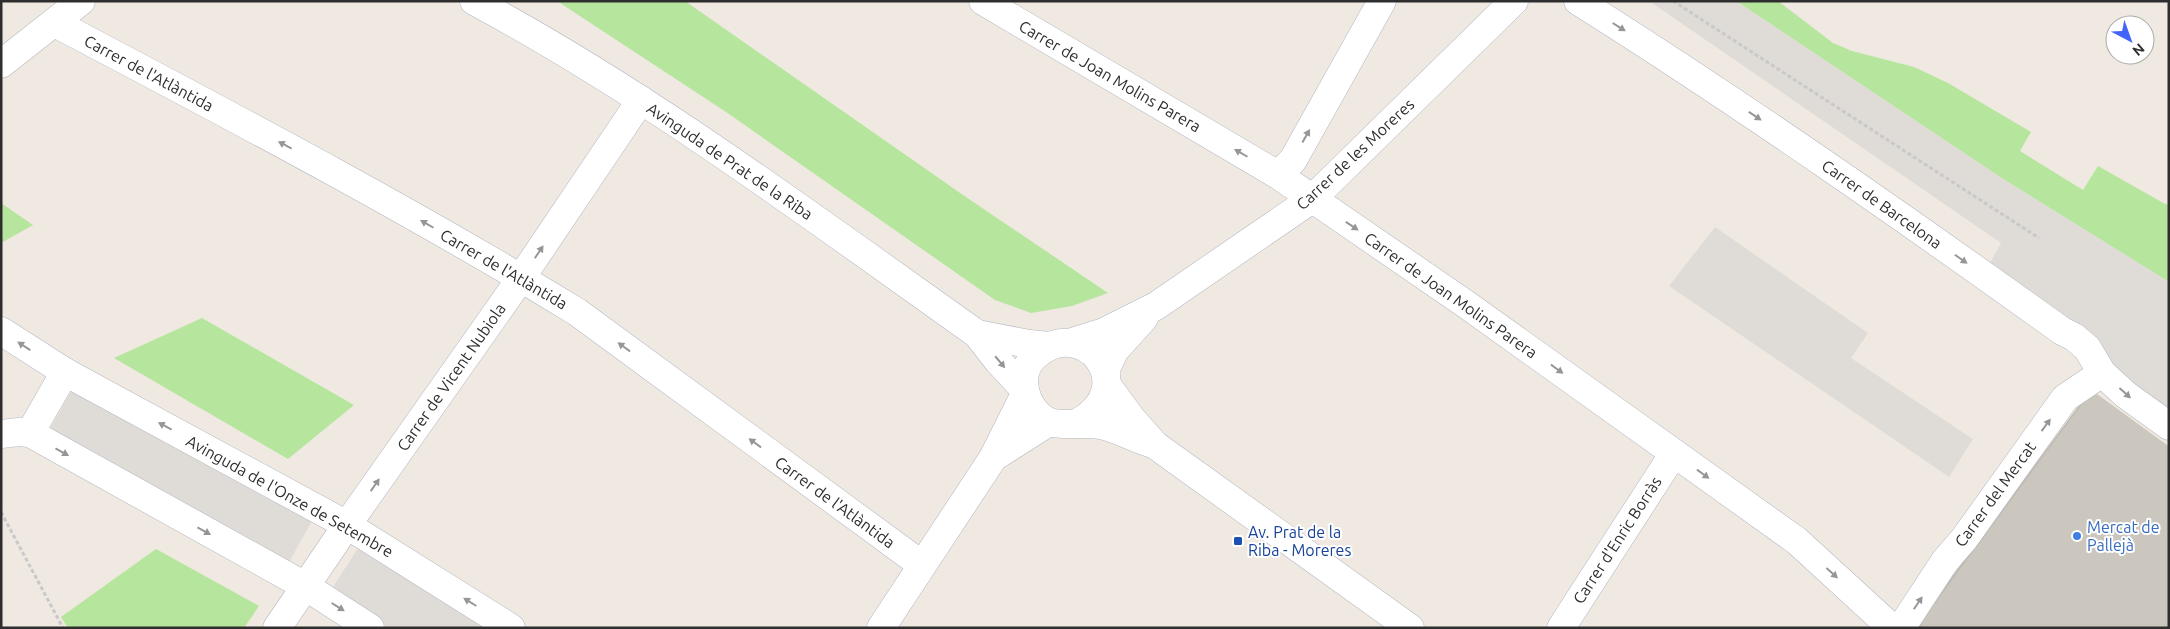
<svg xmlns="http://www.w3.org/2000/svg" width="2170" height="629" font-family="Ubuntu,sans-serif">
  <rect width="100%" height="100%" fill="#efe9e1"/>
  <g fill="#b6e59e">
    <path d="M557,1H685L963,195L1108,293L1072,306L1031,313L995,300L726,112Z"/>
    <path d="M1736,1H1778L1833,43L1852,51L1914,67L1948,83L2031,132L2020,151L2083,190L2098,166L2165,204L2169,205V282L2003,179Z"/>
    <path d="M1,203L33,225L1,243Z"/>
    <path d="M202,318L354,405L288,459L114,358Z"/>
    <path d="M156,549L259,606L244,628H68L61,617Z"/>
  </g>
  <g fill="#dfdcd8">
    <path d="M1649,1H1736L2003,179L2169,282V414L1990,263L2001,243Z"/>
    <path d="M1715,227L1868,333L1851,358L1973,439L1949,477L1669,286Z"/>
    <path d="M73,388L312,521L288,564L49,431Z"/>
    <path d="M360,545L488,628H388L331,590Z"/>
  </g>
  <path fill="#0003" d="M2092,392L2169,628H1914L2077,408Z"/>
  <path fill="#cbc7bf" stroke="#cbc5ba" d="M2092,391L2169,447V628H1926L1920,624Z"/>
  <g fill="none" stroke-linecap="round" stroke-linejoin="round">
    <defs>
      <g id="street">
        <path d="M983,1L1278,175L1467,305L1797,541L1892,628"/>
        <path d="M1578,1C1743,105 1903,217 2062,331L2074,337L2087,348L2102,373L2126,395L2169,426"/>
        <path d="M55,23C231,116 407,208 577,312L922,565"/>
        <path d="M1,64L81,1"/>
        <path d="M1278,175L1293,160L1382,1"/>
        <path d="M1,331L65,372L347,525L511,628"/>
        <path d="M1072,342L1104,332L1156,306L1312,199L1514,1"/>
        <path d="M1105,371L1115,350L1144,318"/>
        <path d="M30,433L65,372"/>
        <path d="M1,434L19,432L30,433L305,586L370,628"/>
        <path d="M994,457L1049,422"/>
        <path d="M277,628L347,525L521,278L641,100"/>
        <path d="M881,628L993,458L1025,394"/>
        <path d="M1561,628L1674,453"/>
        <path d="M1901,628L1945,561L1964,539L2065,398L2102,373"/>
      </g>
      <g id="secondary">
        <path d="M474,1C651,96 813,218 977,334L998,361L1024,389"/>
        <path d="M977,334L1029,344L1049,346"/>
        <path d="M1107,385L1132,419L1155,445L1410,628"/>
        <path d="M1079,422C1142,386 1083,313 1035,356C1015,374 1025,410 1047,421C1059,427 1084,422 1100,425C1117,428 1133,438 1150,443"/>
      </g>
    </defs>
    <use href="#street" stroke="#b4b7c1" stroke-width="29"/>
    <use href="#secondary" stroke="#b4b7c1" stroke-width="29"/>
    <g stroke="#c9c9c9" stroke-width="3" stroke-dasharray="4 2.5" stroke-linecap="butt">
      <path d="M1673,1L2039,238"/>
      <path d="M1,512L63,628"/>
    </g>
    <use href="#street" stroke="#fff" stroke-width="28"/>
    <use href="#secondary" stroke="#fff" stroke-width="28"/>
  </g>
  <defs><path id="oneway-solid" d="M-6-.8H1V-3.2L6.5 0L1 3.2V.8H-6Z" transform="scale(1.25)"/></defs>
  <g fill="#969696">
    <use href="#oneway-solid" transform="translate(1619 27) rotate(32)"/>
    <use href="#oneway-solid" transform="translate(1755 116) rotate(34)"/>
    <use href="#oneway-solid" transform="translate(1306 136) rotate(-61)"/>
    <use href="#oneway-solid" transform="translate(285 145) rotate(-152)"/>
    <use href="#oneway-solid" transform="translate(1241 153) rotate(-150)"/>
    <use href="#oneway-solid" transform="translate(427 224) rotate(-150)"/>
    <use href="#oneway-solid" transform="translate(1352 226) rotate(34)"/>
    <use href="#oneway-solid" transform="translate(539 252) rotate(-56)"/>
    <use href="#oneway-solid" transform="translate(1961 259) rotate(35)"/>
    <use href="#oneway-solid" transform="translate(24 346) rotate(-147)"/>
    <use href="#oneway-solid" transform="translate(624 347) rotate(-144)"/>
    <use href="#oneway-solid" transform="translate(1000 362) rotate(50)"/>
    <use href="#oneway-solid" transform="translate(1557 369) rotate(36)"/>
    <use href="#oneway-solid" transform="translate(2125 393) rotate(42)"/>
    <use href="#oneway-solid" transform="translate(2046 425) rotate(-54)"/>
    <use href="#oneway-solid" transform="translate(165 426) rotate(-152)"/>
    <use href="#oneway-solid" transform="translate(755 443) rotate(-144)"/>
    <use href="#oneway-solid" transform="translate(62 452) rotate(29)"/>
    <use href="#oneway-solid" transform="translate(1703 474) rotate(36)"/>
    <use href="#oneway-solid" transform="translate(375 485) rotate(-55)"/>
    <use href="#oneway-solid" transform="translate(204 531) rotate(29)"/>
    <use href="#oneway-solid" transform="translate(1832 573) rotate(42)"/>
    <use href="#oneway-solid" transform="translate(470 602) rotate(-148)"/>
    <use href="#oneway-solid" transform="translate(1918 603) rotate(-56)"/>
    <use href="#oneway-solid" transform="translate(338 607) rotate(32)"/>
  </g>
  <circle fill="#3f7fe0" stroke="#fff" stroke-width="2" cx="2077" cy="536" r="5"/>
  <rect fill="#1a4fb4" stroke="#fff" stroke-width="2" x="1233" y="536" width="10" height="10" rx="2.5"/>
  <g text-anchor="middle" dominant-baseline="central" stroke-width="4" stroke-linejoin="round" paint-order="stroke">
    <g font-size="16" fill="#2e2e2e" stroke="#fff">
      <text transform="translate(149 73) rotate(28)">Carrer de l'Atlàntida</text>
      <text transform="translate(1110 76) rotate(30)">Carrer de Joan Molins Parera</text>
      <text transform="translate(1355 154) rotate(-43)">Carrer de les Moreres</text>
      <text transform="translate(730 161) rotate(34)">Avinguda de Prat de la Riba</text>
      <text transform="translate(1882 204) rotate(35)">Carrer de Barcelona</text>
      <text transform="translate(504 269) rotate(30)">Carrer de l'Atlàntida</text>
      <text transform="translate(1451 295) rotate(35)">Carrer de Joan Molins Parera</text>
      <text transform="translate(451 377) rotate(-55)">Carrer de Vicent Nubiola</text>
      <text transform="translate(1995 494) rotate(-54)">Carrer del Mercat</text>
      <text transform="translate(290 496) rotate(29)">Avinguda de l'Onze de Setembre</text>
      <text transform="translate(835 502) rotate(36)">Carrer de l'Atlàntida</text>
      <text transform="translate(1617 540) rotate(-57)">Carrer d'Enric Borràs</text>
    </g>
    <g font-size="16" fill="#366cbe" stroke="#fff" text-anchor="start">
      <text x="2087" y="527">Mercat de<tspan x="2087" dy="18">Pallejà</tspan></text>
    </g>
    <g font-size="16" fill="#164399" stroke="#fff" text-anchor="start">
      <text x="1248" y="532">Av. Prat de la<tspan x="1248" dy="18">Riba - Moreres</tspan></text>
    </g>
  </g>
  <rect width="2170" height="629" fill="none" stroke="#2e2e2e" stroke-width="5"/>
  <g transform="translate(2130 40) rotate(139)"><circle r="24" fill="#ffffff" stroke="#ababab"/>
  <path d="M0-4L9 19L0 12L-9 19Z" fill="#4264fb"/>
  <text y="-8" font-size="14" font-weight="bold" text-anchor="middle" fill="#2e2e2e">N</text>
  </g>
</svg>
